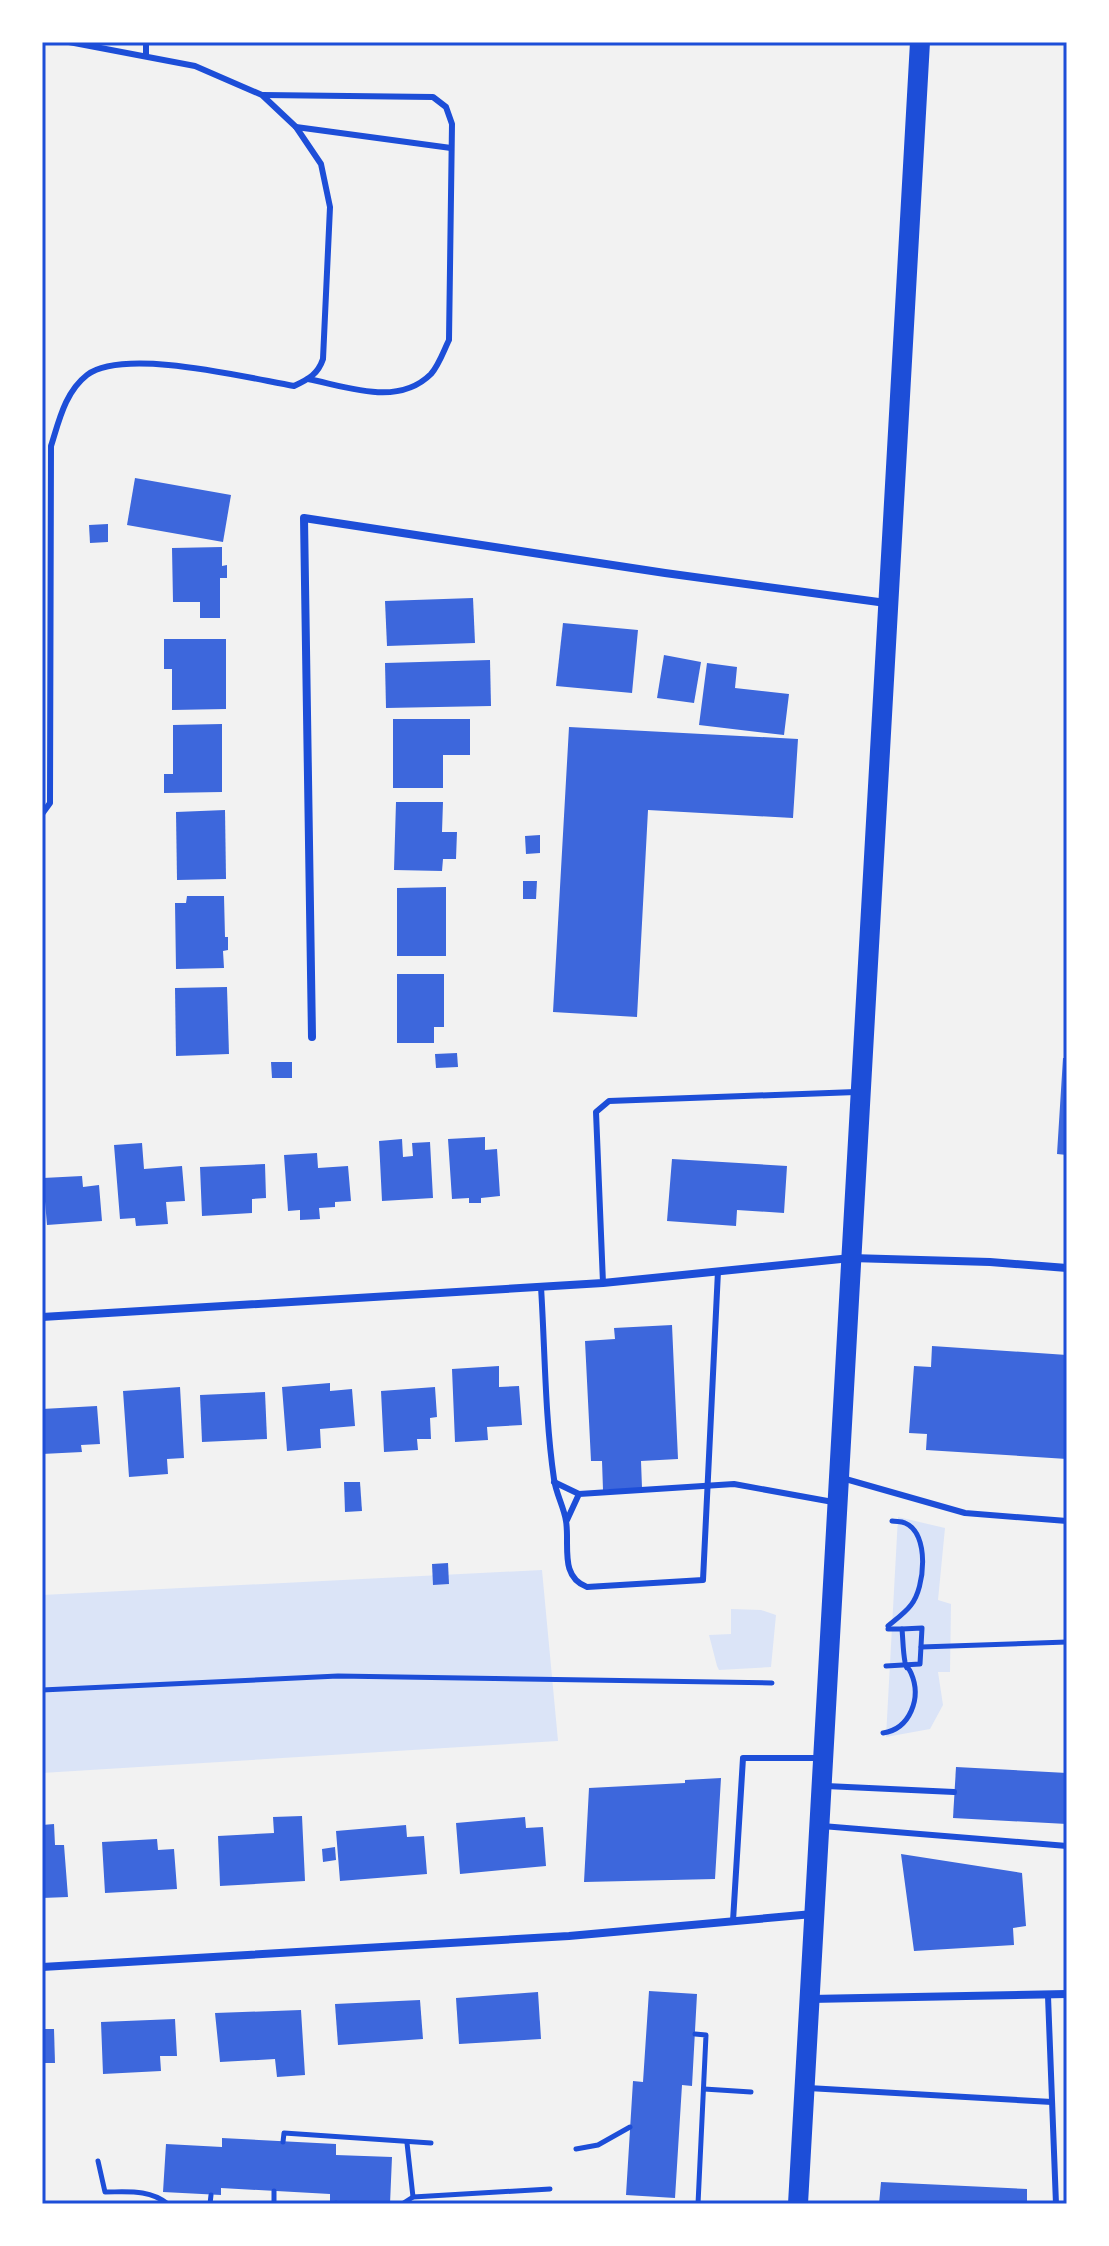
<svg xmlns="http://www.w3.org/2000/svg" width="1109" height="2246" font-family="'Golos Text',sans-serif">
  <rect width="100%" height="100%" fill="#f2f2f2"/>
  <g fill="#dbe4f7">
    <path d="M898,1517L945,1528L938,1600L951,1604L950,1672H938L943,1705L930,1729L886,1737Z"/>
    <path d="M542,1570L558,1741L42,1773V1595Z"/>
    <path d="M731,1609L761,1610L776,1615L771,1667L719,1670L717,1666L709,1635L731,1634Z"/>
  </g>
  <g fill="#3d67dc">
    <path d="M135,478L231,495L223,542L127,525Z"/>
    <path d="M108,524V542L90,543L89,525Z"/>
    <path d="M222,547V566L227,565V578H220V618H200V602H173L172,548Z"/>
    <path d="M473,598L475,643L387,646L385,601Z"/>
    <path d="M563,623L638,630L632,693L556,686Z"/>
    <path d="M164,639H226V709L172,710V669H164Z"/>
    <path d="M664,655L701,662L694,703L657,698Z"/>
    <path d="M490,660L491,706L386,708L385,663Z"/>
    <path d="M707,663L737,667L735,688L789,694L784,735L699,725Z"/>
    <path d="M393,719H470V755H443V788H393Z"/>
    <path d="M222,724V792L164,793V774H173V725Z"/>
    <path d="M569,727L798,739L793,818L648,810L637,1017L553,1012Z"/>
    <path d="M396,802H443L442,832H457L456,859H443L442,871L394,870Z"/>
    <path d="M225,810L226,879L177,880L176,812Z"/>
    <path d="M540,835V853L526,854L525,836Z"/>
    <path d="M523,881H537L536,899H523Z"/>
    <path d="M446,887V956H397V888Z"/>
    <path d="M187,896H224L225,937H228V950L223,951L224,968L176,969L175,903H186Z"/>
    <path d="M397,974H444V1027H434V1043H397Z"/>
    <path d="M227,987L229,1054L176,1056L175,988Z"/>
    <path d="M457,1053L458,1067L436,1068L435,1054Z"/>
    <path d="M1063,1058H1067V1155L1057,1154Z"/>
    <path d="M271,1062H292V1078H272Z"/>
    <path d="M485,1137V1150L497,1149L500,1196L481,1198V1203H469V1198L452,1199L448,1139Z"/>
    <path d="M402,1139L403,1157L413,1156L412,1143L430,1142L433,1198L382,1201L379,1141Z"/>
    <path d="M142,1143L144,1169L182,1166L185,1201L166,1202L168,1224L136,1226L135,1218L120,1219L114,1145Z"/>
    <path d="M317,1153L318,1168L348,1166L351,1201L335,1202V1207L319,1208L320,1219L300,1220V1210L288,1211L284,1155Z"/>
    <path d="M672,1159L787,1166L784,1213L737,1210L736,1226L667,1221Z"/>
    <path d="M265,1164L266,1198L252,1199V1213L202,1216L200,1167Z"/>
    <path d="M82,1176L83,1187L99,1185L102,1221L47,1225L43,1178Z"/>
    <path d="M672,1325L678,1459L641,1461L642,1488L603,1490L602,1461H591L585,1341L615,1339L614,1328Z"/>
    <path d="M932,1346L1067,1355V1459L926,1450L927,1434L909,1433L914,1366L931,1367Z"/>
    <path d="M499,1366V1387L519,1386L522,1425L487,1427L488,1440L455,1442L452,1369Z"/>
    <path d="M330,1383V1391L352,1389L355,1426L320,1429L321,1448L287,1451L282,1387Z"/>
    <path d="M180,1387L184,1458L167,1459L168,1474L129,1477L123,1391Z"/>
    <path d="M435,1387L437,1417L430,1418L431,1439H417L418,1450L384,1452L381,1391Z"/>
    <path d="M265,1392L267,1439L202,1442L200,1395Z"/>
    <path d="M97,1406L100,1444L81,1445L82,1452L42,1454V1409Z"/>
    <path d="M344,1482H360L362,1511L345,1512Z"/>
    <path d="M448,1563L449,1584L433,1585L432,1564Z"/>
    <path d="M956,1767L1067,1773V1824L953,1818Z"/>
    <path d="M721,1778L715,1879L584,1882L589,1788L685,1783V1780Z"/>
    <path d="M302,1816L305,1881L220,1886L218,1836L274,1833L273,1817Z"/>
    <path d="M525,1817L526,1828L543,1827L546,1866L460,1874L456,1823Z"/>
    <path d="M54,1824L55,1845H64L68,1897L42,1898V1825Z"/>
    <path d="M406,1825L407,1837L424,1836L427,1874L340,1881L336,1831Z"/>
    <path d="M157,1839L158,1850L174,1849L177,1889L105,1893L102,1842Z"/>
    <path d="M335,1847L336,1860L323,1862L322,1849Z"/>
    <path d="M901,1854L1022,1873L1026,1926L1013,1928L1014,1945L914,1951Z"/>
    <path d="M649,1991L697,1994L692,2086L682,2085L675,2198L626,2195L633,2081L643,2082Z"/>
    <path d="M538,1992L541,2039L459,2044L456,1998Z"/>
    <path d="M420,2000L423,2039L338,2045L335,2004Z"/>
    <path d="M301,2010L305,2075L277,2077L275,2059L220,2062L215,2013Z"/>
    <path d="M175,2019L177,2056H160L161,2071L103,2074L101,2022Z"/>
    <path d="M42,2029H54L55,2063H42Z"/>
    <path d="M222,2138L336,2144V2155L392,2157L390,2204L330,2202V2194L221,2188V2195L163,2192L166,2144L222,2147Z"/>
    <path d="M881,2182L1027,2189V2204H879Z"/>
  </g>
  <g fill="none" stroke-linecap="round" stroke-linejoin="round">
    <g stroke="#1d4ed8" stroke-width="5">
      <path d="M888,1626C895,1620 905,1613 911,1605C925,1588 930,1533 905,1523C901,1521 897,1522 892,1521"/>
      <path d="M921,1647L1067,1642"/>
      <path d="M886,1666L920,1664L922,1628L902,1629"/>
      <path d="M42,1690L338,1676L772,1683"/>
      <path d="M883,1733C910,1729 922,1698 911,1673C906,1662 908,1674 905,1662C903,1652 903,1640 902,1629H888"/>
      <path d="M695,2034L706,2035L698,2204"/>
      <path d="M704,2089L751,2092"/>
      <path d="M283,2142L284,2133L431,2143"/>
      <path d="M407,2143L413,2197L550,2189"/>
      <path d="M576,2149L598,2145L630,2127"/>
      <path d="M98,2161L105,2192C128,2192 149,2189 168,2204"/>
      <path d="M210,2204L211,2195"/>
      <path d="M274,2204V2191"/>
      <path d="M336,2204V2203"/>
      <path d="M402,2204L413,2197"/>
    </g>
    <g stroke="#1d4ed8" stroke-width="6">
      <path d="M146,56V42"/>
      <path d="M263,95L433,97L446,107L452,124L449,340C444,350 439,365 431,374C398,407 348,387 308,379"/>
      <path d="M296,127L451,148"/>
      <path d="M42,814L50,803L51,446C59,421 65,392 87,375C124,347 248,378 294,386C309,379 318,374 323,359L330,207L321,164L296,127L262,95L195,66L69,42"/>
      <path d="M603,1283L596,1112L609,1101L856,1092"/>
      <path d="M541,1287C545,1350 545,1418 554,1479C556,1494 564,1507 566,1521C570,1544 559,1577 587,1587L703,1580L718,1271"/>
      <path d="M842,1478L965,1513L1067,1521"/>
      <path d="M554,1482L579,1494"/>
      <path d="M567,1520L579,1494L734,1484L833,1502"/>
      <path d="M826,1786L954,1792"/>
      <path d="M822,1826L1067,1846"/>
      <path d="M733,1921L743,1758H819"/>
      <path d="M1048,1996L1056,2204"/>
      <path d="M808,2088L1052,2102"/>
    </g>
    <g stroke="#1d4ed8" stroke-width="8">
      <path d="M312,1037L304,518L665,573L886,603"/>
      <path d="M42,1317L603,1283L851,1258L990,1262L1067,1268"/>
      <path d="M42,1967L569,1936L813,1914"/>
      <path d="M810,1999L1067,1994"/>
    </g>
    <path stroke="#1d4ed8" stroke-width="20" d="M798,2204L920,42"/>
  </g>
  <rect width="1109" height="2246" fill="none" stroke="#ffffff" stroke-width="88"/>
  <rect x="44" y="44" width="1021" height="2158" fill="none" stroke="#1d4ed8" stroke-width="3"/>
</svg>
